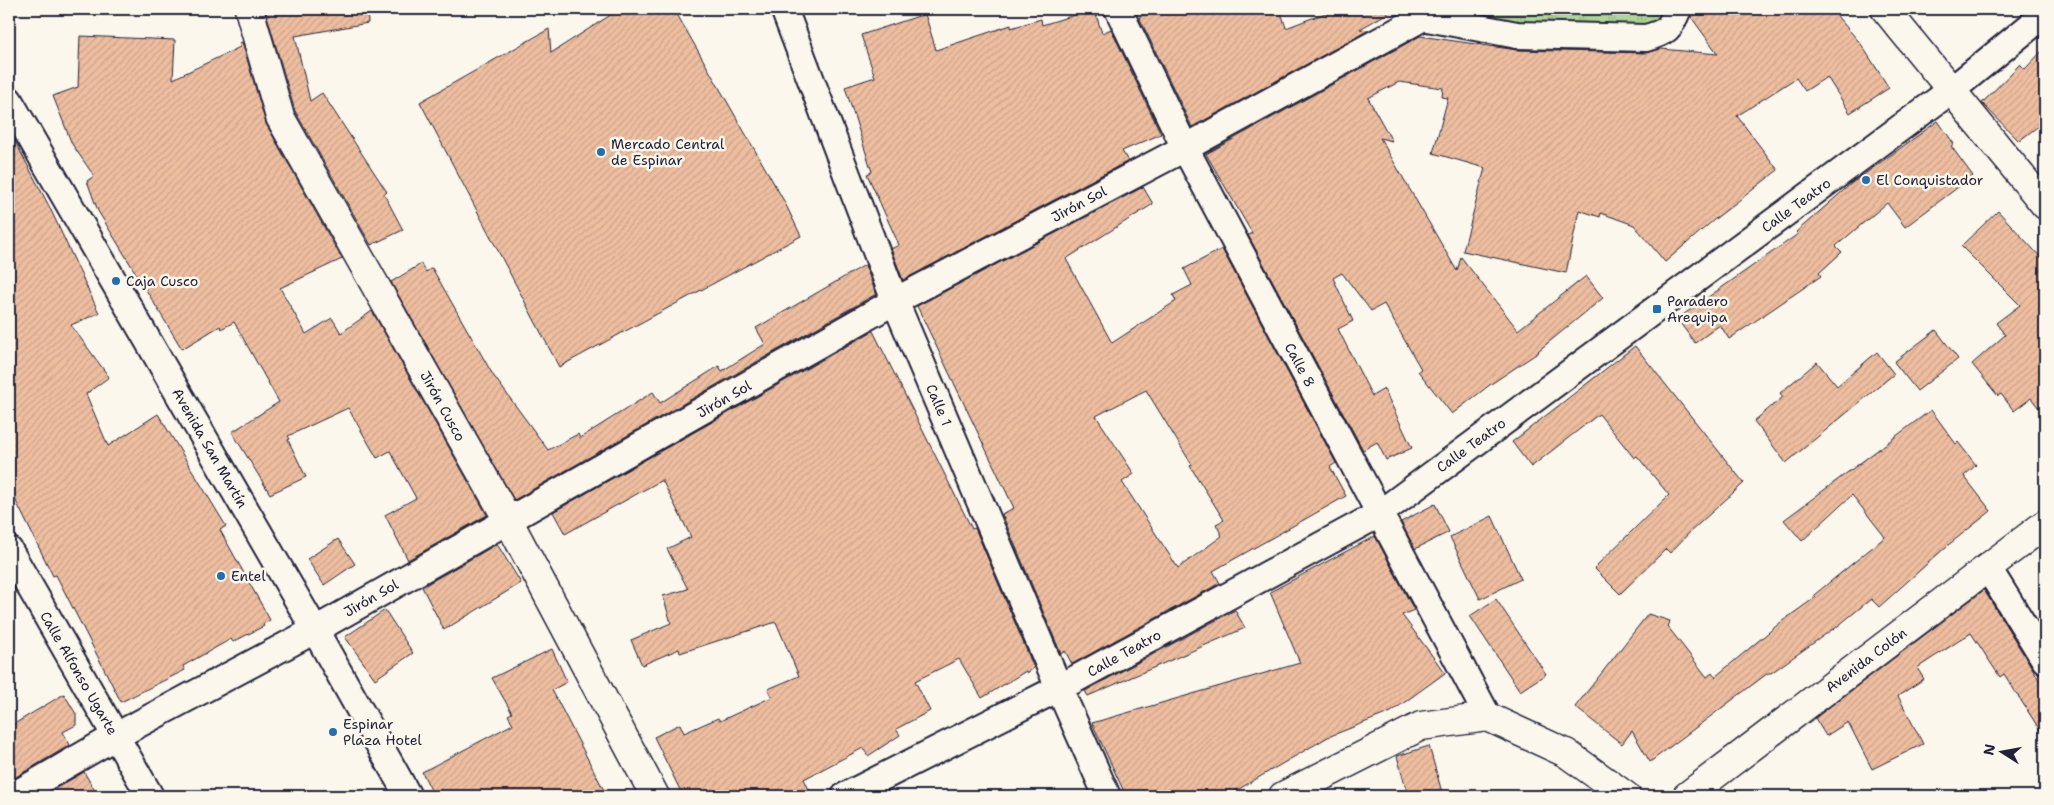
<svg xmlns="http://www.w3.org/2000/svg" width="2054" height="805" font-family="'Shantell Sans',sans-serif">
  <defs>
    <pattern id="grass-tufts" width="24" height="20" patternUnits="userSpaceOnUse" patternTransform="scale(1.25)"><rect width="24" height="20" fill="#acd795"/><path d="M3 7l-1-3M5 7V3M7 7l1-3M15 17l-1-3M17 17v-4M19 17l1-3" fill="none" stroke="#94b881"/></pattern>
    <pattern id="building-hatch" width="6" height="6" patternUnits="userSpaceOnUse" patternTransform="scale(1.25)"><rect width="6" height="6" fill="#eebe9f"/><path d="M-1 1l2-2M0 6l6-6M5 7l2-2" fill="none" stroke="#cca38a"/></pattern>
  </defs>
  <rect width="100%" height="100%" fill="#fbf7ec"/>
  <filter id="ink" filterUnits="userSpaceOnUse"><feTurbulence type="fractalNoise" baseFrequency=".02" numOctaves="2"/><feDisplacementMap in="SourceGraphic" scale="10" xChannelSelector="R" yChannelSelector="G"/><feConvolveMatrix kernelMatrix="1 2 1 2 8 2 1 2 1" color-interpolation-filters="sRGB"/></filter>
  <g filter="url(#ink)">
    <path fill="url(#grass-tufts)" stroke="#677c68" d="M1468,9H1667L1660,27L1576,31L1456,14Z"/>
    <g fill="url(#building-hatch)" stroke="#22223b" fill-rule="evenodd">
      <path d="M265,9H367L368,23L295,36L310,101L322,93L387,192L384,194L403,230L371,245L295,111Z"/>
      <path d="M620,9H674L784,201L801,236L559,367L420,102L549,29L551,53Z"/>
      <path d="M1094,9L1102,33L1111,29L1161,134L1122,151L1128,161L903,280L891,249L899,245L867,174L872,172L845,87L875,77L861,35L925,14L936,50L1011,25V28L1041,19L1042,25Z"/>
      <path d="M1159,9H1280L1286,28L1336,9H1395L1360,29L1369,30L1192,127L1139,17Z"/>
      <path d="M1693,9H1831L1861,44L1889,88L1850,113L1827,77L1805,91L1796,78L1737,116L1778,170L1715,219L1665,262L1634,225L1601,213L1600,217L1579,210L1566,273L1463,251L1485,168L1433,153L1448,98L1442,97L1443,88L1399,82L1368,98L1392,141L1380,138L1457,271L1461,257L1518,330L1586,276L1603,298L1538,351L1539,352L1491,384L1452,414L1418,371L1421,369L1384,304L1371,311L1342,273L1333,278L1353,321L1338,329L1372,396L1384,389L1412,448L1386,460L1377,442L1363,450L1248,235L1252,233L1206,154L1420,36L1517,50L1646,53L1661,49L1718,54L1691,17Z"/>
      <path d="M80,36L175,40L173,79L240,47L239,43L242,42L266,124L342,259L280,288L306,334L332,318L341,333L372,311L487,515L408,560L385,515L416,498L390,451L377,458L348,408L288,436L290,439L288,440L306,477L270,494L232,432L279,402L234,322L221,329L220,326L182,349L98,211L87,181L94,176L72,144L53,96L78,87Z"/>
      <path d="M2045,48V121L2019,141L1982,103L2020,64L2025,69Z"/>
      <path d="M1938,121L1954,144L1951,146L1973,176L1905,227L1887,203L1836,246L1842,252L1819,273L1821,276L1729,339L1720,325L1695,343L1677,319L1798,234L1796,232L1852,183Z"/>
      <path d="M9,130L49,206L99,313L71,325L109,377L86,394L108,446L158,414L226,526L220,530L270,620L263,624L264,626L233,642L231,639L183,666L185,670L121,702L56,575L53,576L9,487Z"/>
      <path d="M1143,187L1153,204L1066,259L1112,343L1176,301L1173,295L1192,285L1184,269L1222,249L1336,463L1330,467L1346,496L1213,571L1220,583L1072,664L1065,651L1061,654L1002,514L1014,508L917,306ZM1146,390L1192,465L1190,466L1224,520L1216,524L1222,536L1178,568L1122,482L1134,474L1096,416Z"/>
      <path d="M1998,211L2045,262V416L2031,398L2014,411L2001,394L1998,396L1972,364L2005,335L1996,323L2020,305L1961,246Z"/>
      <path d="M421,264L426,272L432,268L493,375L548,450L578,434L580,438L653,392L660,403L719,366L722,371L765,344L756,328L865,265L876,294L514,500L391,282Z"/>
      <path d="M1936,330L1958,359L1917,391L1894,362Z"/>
      <path d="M873,331L972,529L975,528L1034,668L1027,673L1026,671L982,698L959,659L915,681L930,711L896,729L900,735L868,756L863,748L804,779L812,796H683L654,737L680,724L684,733L718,718L720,721L772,697L768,689L799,676L776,622L680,653L679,649L642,665L631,640L671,623L663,596L688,589L667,549L691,537L662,480L565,534L553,512Z"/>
      <path d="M1635,346L1744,483L1690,532L1670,553L1666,549L1620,594L1594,568L1669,495L1637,456L1634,458L1599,414L1531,467L1512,442Z"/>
      <path d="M1877,352L1894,374L1786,463L1754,421L1783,397L1780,393L1817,362L1837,386Z"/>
      <path d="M1931,410L1956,444L1958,442L1976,465L1964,476L1991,511L1947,546L1879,607L1871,599L1833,630V629L1771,673H1768L1650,762L1632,731L1622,744L1575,707L1648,614L1670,621L1668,627L1707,677L1712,673L1715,677L1781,622L1816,597L1814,595L1885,537L1852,495L1802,541L1784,520Z"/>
      <path d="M1435,504L1449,532L1415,549L1401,522Z"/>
      <path d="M1492,516L1521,579L1480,599L1450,537Z"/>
      <path d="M1375,536L1414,610L1402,615L1445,673L1391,712L1328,737L1227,796H1126L1092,723L1300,663L1270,592Z"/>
      <path d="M338,539L355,564L324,585L307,559Z"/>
      <path d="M497,544L521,583L444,630L422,587Z"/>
      <path d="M1984,590L2045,689V738L2004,674L2000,677L1971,633L1917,668L1924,679L1898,696L1923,744L1872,769L1848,722L1826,736L1815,718Z"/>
      <path d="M1496,599L1546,674L1520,691L1470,616Z"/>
      <path d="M385,610L413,653L375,679L345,637Z"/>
      <path d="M1235,610L1245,628L1088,696L1085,691Z"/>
      <path d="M552,649L567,682L552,690L607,796H434L422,772L513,724L508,715L512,713L492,678Z"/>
      <path d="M64,694L76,714V725L63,732L70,745L9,781V727Z"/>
      <path d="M1429,746L1443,796H1408L1397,756Z"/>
      <path d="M84,772L98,796H42Z"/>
    </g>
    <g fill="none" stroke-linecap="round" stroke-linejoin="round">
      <defs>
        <g id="street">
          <path d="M784,9L895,301L1059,688L1107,796"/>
          <path d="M1118,9L1185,148L1488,717"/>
          <path d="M1422,17L1517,35L1646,38C1667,32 1670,29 1678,9"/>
          <path d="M9,100L315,630L408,796"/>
          <path d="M9,550L150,796"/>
          <path d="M1988,568L2045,660"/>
          <path d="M13,796L116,736L315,630L895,301L1185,148L1438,9"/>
          <path d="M845,796L1059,688L1379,514L1953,89L2045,14"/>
        </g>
        <g id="secondary">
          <path d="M249,9L280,117L508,520L655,796"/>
          <path d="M1283,796L1421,726L1488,717L1566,753L1626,796"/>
        </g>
        <g id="primary">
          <path d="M1885,9L2045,205"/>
          <path d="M1687,796L2045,524"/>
        </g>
      </defs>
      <use href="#street" stroke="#22223b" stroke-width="30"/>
      <use href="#secondary" stroke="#22223b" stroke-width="31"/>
      <use href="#primary" stroke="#22223b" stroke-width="31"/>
      <use href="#street" stroke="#fbf7ec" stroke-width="26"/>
      <use href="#secondary" stroke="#fbf7ec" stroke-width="28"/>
      <use href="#primary" stroke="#fbf7ec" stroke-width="28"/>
    </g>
  </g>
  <g fill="#1f6fb2" stroke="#fbf7ec" stroke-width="2">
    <circle cx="601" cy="152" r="5"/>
    <circle cx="1866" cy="180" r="5"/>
    <circle cx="116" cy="281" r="5"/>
    <rect x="1652" y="304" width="10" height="10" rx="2.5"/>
    <circle cx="221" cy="576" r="5"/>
    <circle cx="333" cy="732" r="5"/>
  </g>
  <g text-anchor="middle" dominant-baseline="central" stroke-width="5" stroke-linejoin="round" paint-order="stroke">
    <g font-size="14" fill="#22223b" stroke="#fbf7ec" text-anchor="start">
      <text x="611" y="144">Mercado Central<tspan x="611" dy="16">de Espinar</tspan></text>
      <text x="1876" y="180">El Conquistador</text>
      <text x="126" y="281">Caja Cusco</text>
      <text x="1667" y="301">Paradero<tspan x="1667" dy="16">Arequipa</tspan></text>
      <text x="231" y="576">Entel</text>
      <text x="343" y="724">Espinar<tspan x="343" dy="16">Plaza Hotel</tspan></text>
    </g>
    <g font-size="14" fill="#22223b" stroke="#fbf7ec">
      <text transform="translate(1079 204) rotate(-28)">Jirón Sol</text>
      <text transform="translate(1796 205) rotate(-36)">Calle Teatro</text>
      <text transform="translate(1300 365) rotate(62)">Calle 8</text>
      <text transform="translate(724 399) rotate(-30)">Jirón Sol</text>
      <text transform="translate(939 405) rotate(67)">Calle 1</text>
      <text transform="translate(443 406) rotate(61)">Jirón Cusco</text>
      <text transform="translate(1471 445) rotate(-36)">Calle Teatro</text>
      <text transform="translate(210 448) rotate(60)">Avenida San Martín</text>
      <text transform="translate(371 598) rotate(-30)">Jirón Sol</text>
      <text transform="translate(1124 653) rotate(-29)">Calle Teatro</text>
      <text transform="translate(1866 660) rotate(-37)">Avenida Colón</text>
      <text transform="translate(79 673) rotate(60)">Calle Alfonso Ugarte</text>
    </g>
  </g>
  <rect width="2054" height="805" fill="none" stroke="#fbf7ec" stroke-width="30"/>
  <rect x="15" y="15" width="2024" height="775" fill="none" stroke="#22223b" stroke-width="2" filter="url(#ink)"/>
  <g transform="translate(2002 752) rotate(281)" stroke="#fbf7ec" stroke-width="4" paint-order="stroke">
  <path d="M0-4L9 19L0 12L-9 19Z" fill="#22223b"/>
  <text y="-8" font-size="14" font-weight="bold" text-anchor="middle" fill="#22223b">N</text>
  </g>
</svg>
